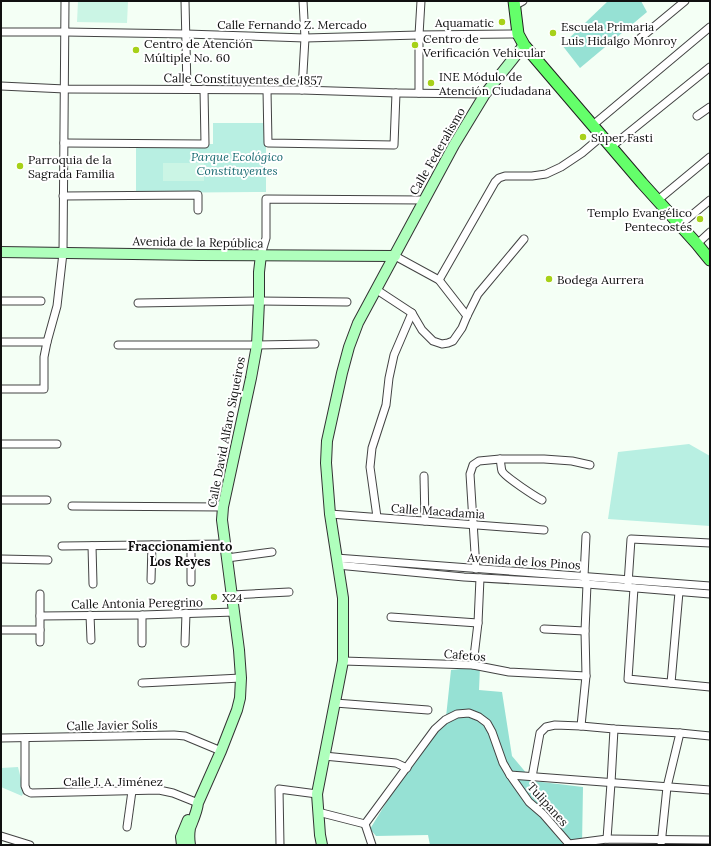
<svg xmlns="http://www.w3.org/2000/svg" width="711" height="846" font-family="Lora,serif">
  <rect width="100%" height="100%" fill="#f4fff5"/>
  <g fill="#b8efe2">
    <path d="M213,123H266V192L136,193V144H213Z"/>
    <path d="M689,444L710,456V526L608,519L618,452Z"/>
    <path d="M18,767L24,791L22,796L1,787V768Z"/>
  </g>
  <g fill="#96e1d4">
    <path d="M608,1H641L647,12L580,68L562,45Z"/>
    <path d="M480,667L479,690L502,692L512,756L533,781L583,787L582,845H430L428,835L376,836L370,829L405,772L446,717L451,670Z"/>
  </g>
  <g fill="#cbf5e5">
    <path d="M78,1H128L127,23L77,22Z"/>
    <rect x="163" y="163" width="41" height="18"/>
  </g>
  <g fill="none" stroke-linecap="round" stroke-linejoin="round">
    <defs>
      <g id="street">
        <path d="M185,1L187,89"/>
        <path d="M514,6L523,1"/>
        <path d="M1,32H65L186,34L305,38L419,35L518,34"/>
        <path d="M638,40L685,1"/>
        <path d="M1,86L65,89L302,90L396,93L485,94"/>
        <path d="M267,90L268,143L394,145L396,93"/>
        <path d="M302,90L305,38L303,1"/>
        <path d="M419,93V35L421,1"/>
        <path d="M697,116L710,107"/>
        <path d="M593,125L710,27"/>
        <path d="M64,143L205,144L204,89"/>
        <path d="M611,147L710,67"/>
        <path d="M63,196L198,195V210"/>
        <path d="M658,200L710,157"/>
        <path d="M680,225L710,200"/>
        <path d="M697,244L710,232"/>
        <path d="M261,255L266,238V199L424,200"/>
        <path d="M395,256L439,280L467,316"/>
        <path d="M439,280L495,182L499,178L505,176H532L546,174L561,167L582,153L602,136"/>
        <path d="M377,290L412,313L422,330L433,341L442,344L448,343L453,341L462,328L467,316L478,294L524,239"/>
        <path d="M1,301H41"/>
        <path d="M138,303L259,301L347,302"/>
        <path d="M1,342H47"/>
        <path d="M118,345H257L315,344"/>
        <path d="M1,389H44V357L47,342L57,306L63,253L65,1"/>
        <path d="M1,444H57"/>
        <path d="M500,459C501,463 501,468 502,471C505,477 536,497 542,500"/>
        <path d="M424,476L425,521"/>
        <path d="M1,500H47"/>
        <path d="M72,506L223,507"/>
        <path d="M330,514L544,530"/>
        <path d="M377,517L370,467L372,448L386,405L389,378L394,355L412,313"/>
        <path d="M191,545V582"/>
        <path d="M62,546L225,544"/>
        <path d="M92,546L93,584"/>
        <path d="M227,558L272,552"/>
        <path d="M336,558L710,586"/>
        <path d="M1,559L48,560"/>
        <path d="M337,565L464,577L587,584L710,594"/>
        <path d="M476,569L470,474L473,465L479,461L500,459H544L572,461L590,465"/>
        <path d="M151,580L152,545"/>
        <path d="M628,584L631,539L710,543"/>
        <path d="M634,588L628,679L710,687"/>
        <path d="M40,594V642"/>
        <path d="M232,595L289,592"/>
        <path d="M90,615L91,640"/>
        <path d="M40,616L142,615L235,612"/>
        <path d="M391,617L478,623"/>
        <path d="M544,629L585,631"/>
        <path d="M1,630H40"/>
        <path d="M142,643V615"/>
        <path d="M185,643L186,613"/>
        <path d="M343,661L473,665L509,672L586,676"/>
        <path d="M473,665L478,623L480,578"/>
        <path d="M142,683L241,678"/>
        <path d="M671,683L679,592"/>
        <path d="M335,703L428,710"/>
        <path d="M581,726L586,676L585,631L587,584L584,576L586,536"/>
        <path d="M1,738L174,735L185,736L221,751"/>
        <path d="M25,738V786L27,791L31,793L159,790L173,793L198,803"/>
        <path d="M324,756L396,763L407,768"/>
        <path d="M510,775L710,790"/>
        <path d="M532,777L540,733L546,727L555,725L581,726L614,729L680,733L710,736"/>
        <path d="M318,812L365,824"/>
        <path d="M365,824L435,729L445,720L457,714L469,713L479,717L487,723L492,732L503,763L510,775L529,802L543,814L569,844"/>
        <path d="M365,824L372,845"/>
        <path d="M127,827L132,791"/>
        <path d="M1,836L30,845"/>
        <path d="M607,839L611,783L614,729"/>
        <path d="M569,844L607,839L710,840"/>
        <path d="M280,845L279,789L317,794"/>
        <path d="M661,845L667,787L680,733"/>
      </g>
      <g id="secondary">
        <path d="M1,252L199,255L395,256"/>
        <path d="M182,845L181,837L188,820"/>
        <path d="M190,845C189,839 189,834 190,828C193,820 197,812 198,803L221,751L237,710L240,698L241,678L239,650L222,520L223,507L251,378L257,345L259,301V272L261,255"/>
        <path d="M322,845L320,835L317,794L343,661V598L330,514L326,463L327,441L342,373L349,347L358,323L454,145L485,94L524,45"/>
      </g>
      <path id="primary" d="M514,1L518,34L524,45L642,183L697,244L710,260"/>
    </defs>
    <use href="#street" stroke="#434343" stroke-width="9"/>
    <use href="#secondary" stroke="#323232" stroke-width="12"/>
    <use href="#primary" stroke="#212121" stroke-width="13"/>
    <use href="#street" stroke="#fff" stroke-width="7"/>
    <use href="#secondary" stroke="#afffbc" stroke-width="10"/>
    <use href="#primary" stroke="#64ff6a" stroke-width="11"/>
  </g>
  <g fill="#a6d118" stroke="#fff" stroke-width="1.5">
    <circle cx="502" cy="22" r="4"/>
    <circle cx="553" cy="33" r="4"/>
    <circle cx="415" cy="45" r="4"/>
    <circle cx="136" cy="50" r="4"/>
    <circle cx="431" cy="83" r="4"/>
    <circle cx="583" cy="137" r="4"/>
    <circle cx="20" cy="166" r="4"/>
    <circle cx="700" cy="219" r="4"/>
    <circle cx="549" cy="279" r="4"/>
    <circle cx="214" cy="597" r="4"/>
  </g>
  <g text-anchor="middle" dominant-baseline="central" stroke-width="4" stroke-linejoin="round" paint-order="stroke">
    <g font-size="12" fill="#101010" stroke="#fff" text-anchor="start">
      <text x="494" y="22" text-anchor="end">Aquamatic</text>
      <text x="561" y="26">Escuela Primaria<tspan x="561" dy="14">Luis Hidalgo Monroy</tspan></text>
      <text x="423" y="38">Centro de<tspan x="423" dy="14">Verificación Vehicular</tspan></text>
      <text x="144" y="43">Centro de Atención<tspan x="144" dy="14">Múltiple No. 60</tspan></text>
      <text x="439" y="76">INE Módulo de<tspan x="439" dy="14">Atención Ciudadana</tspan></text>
      <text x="591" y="137">Súper Fasti</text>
      <text x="28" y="159">Parroquia de la<tspan x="28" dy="14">Sagrada Familia</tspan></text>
      <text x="692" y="212" text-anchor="end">Templo Evangélico<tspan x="692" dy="14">Pentecostés</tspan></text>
      <text x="557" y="279">Bodega Aurrera</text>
      <text x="222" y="597">X24</text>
    </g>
    <g font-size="12" fill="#101010" stroke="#fff">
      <text x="292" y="24">Calle Fernando Z. Mercado</text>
      <text transform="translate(243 79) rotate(1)">Calle Constituyentes de 1857</text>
      <text transform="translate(437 151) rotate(-60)">Calle Federalismo</text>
      <text transform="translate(198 242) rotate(1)">Avenida de la República</text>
      <text transform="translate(226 432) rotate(-79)">Calle David Alfaro Siqueiros</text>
      <text transform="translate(438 511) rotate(4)">Calle Macadamia</text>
      <text transform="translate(524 561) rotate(4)">Avenida de los Pinos</text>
      <text transform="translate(137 603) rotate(-1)">Calle Antonia Peregrino</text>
      <text transform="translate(465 655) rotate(5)">Cafetos</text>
      <text transform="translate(112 725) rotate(-1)">Calle Javier Solís</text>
      <text x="113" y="781">Calle J. A. Jiménez</text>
      <text transform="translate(548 804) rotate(48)">Tulipanes</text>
    </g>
    <g font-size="12" font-style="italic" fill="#186a71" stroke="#fff">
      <text x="237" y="156">Parque Ecológico<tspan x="237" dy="14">Constituyentes</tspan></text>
    </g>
    <g font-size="13" font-weight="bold" fill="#101010" stroke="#fff">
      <text x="180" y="546">Fraccionamiento<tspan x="180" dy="15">Los Reyes</tspan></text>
    </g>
  </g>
  <rect width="711" height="846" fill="none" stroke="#101010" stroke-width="4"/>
</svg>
